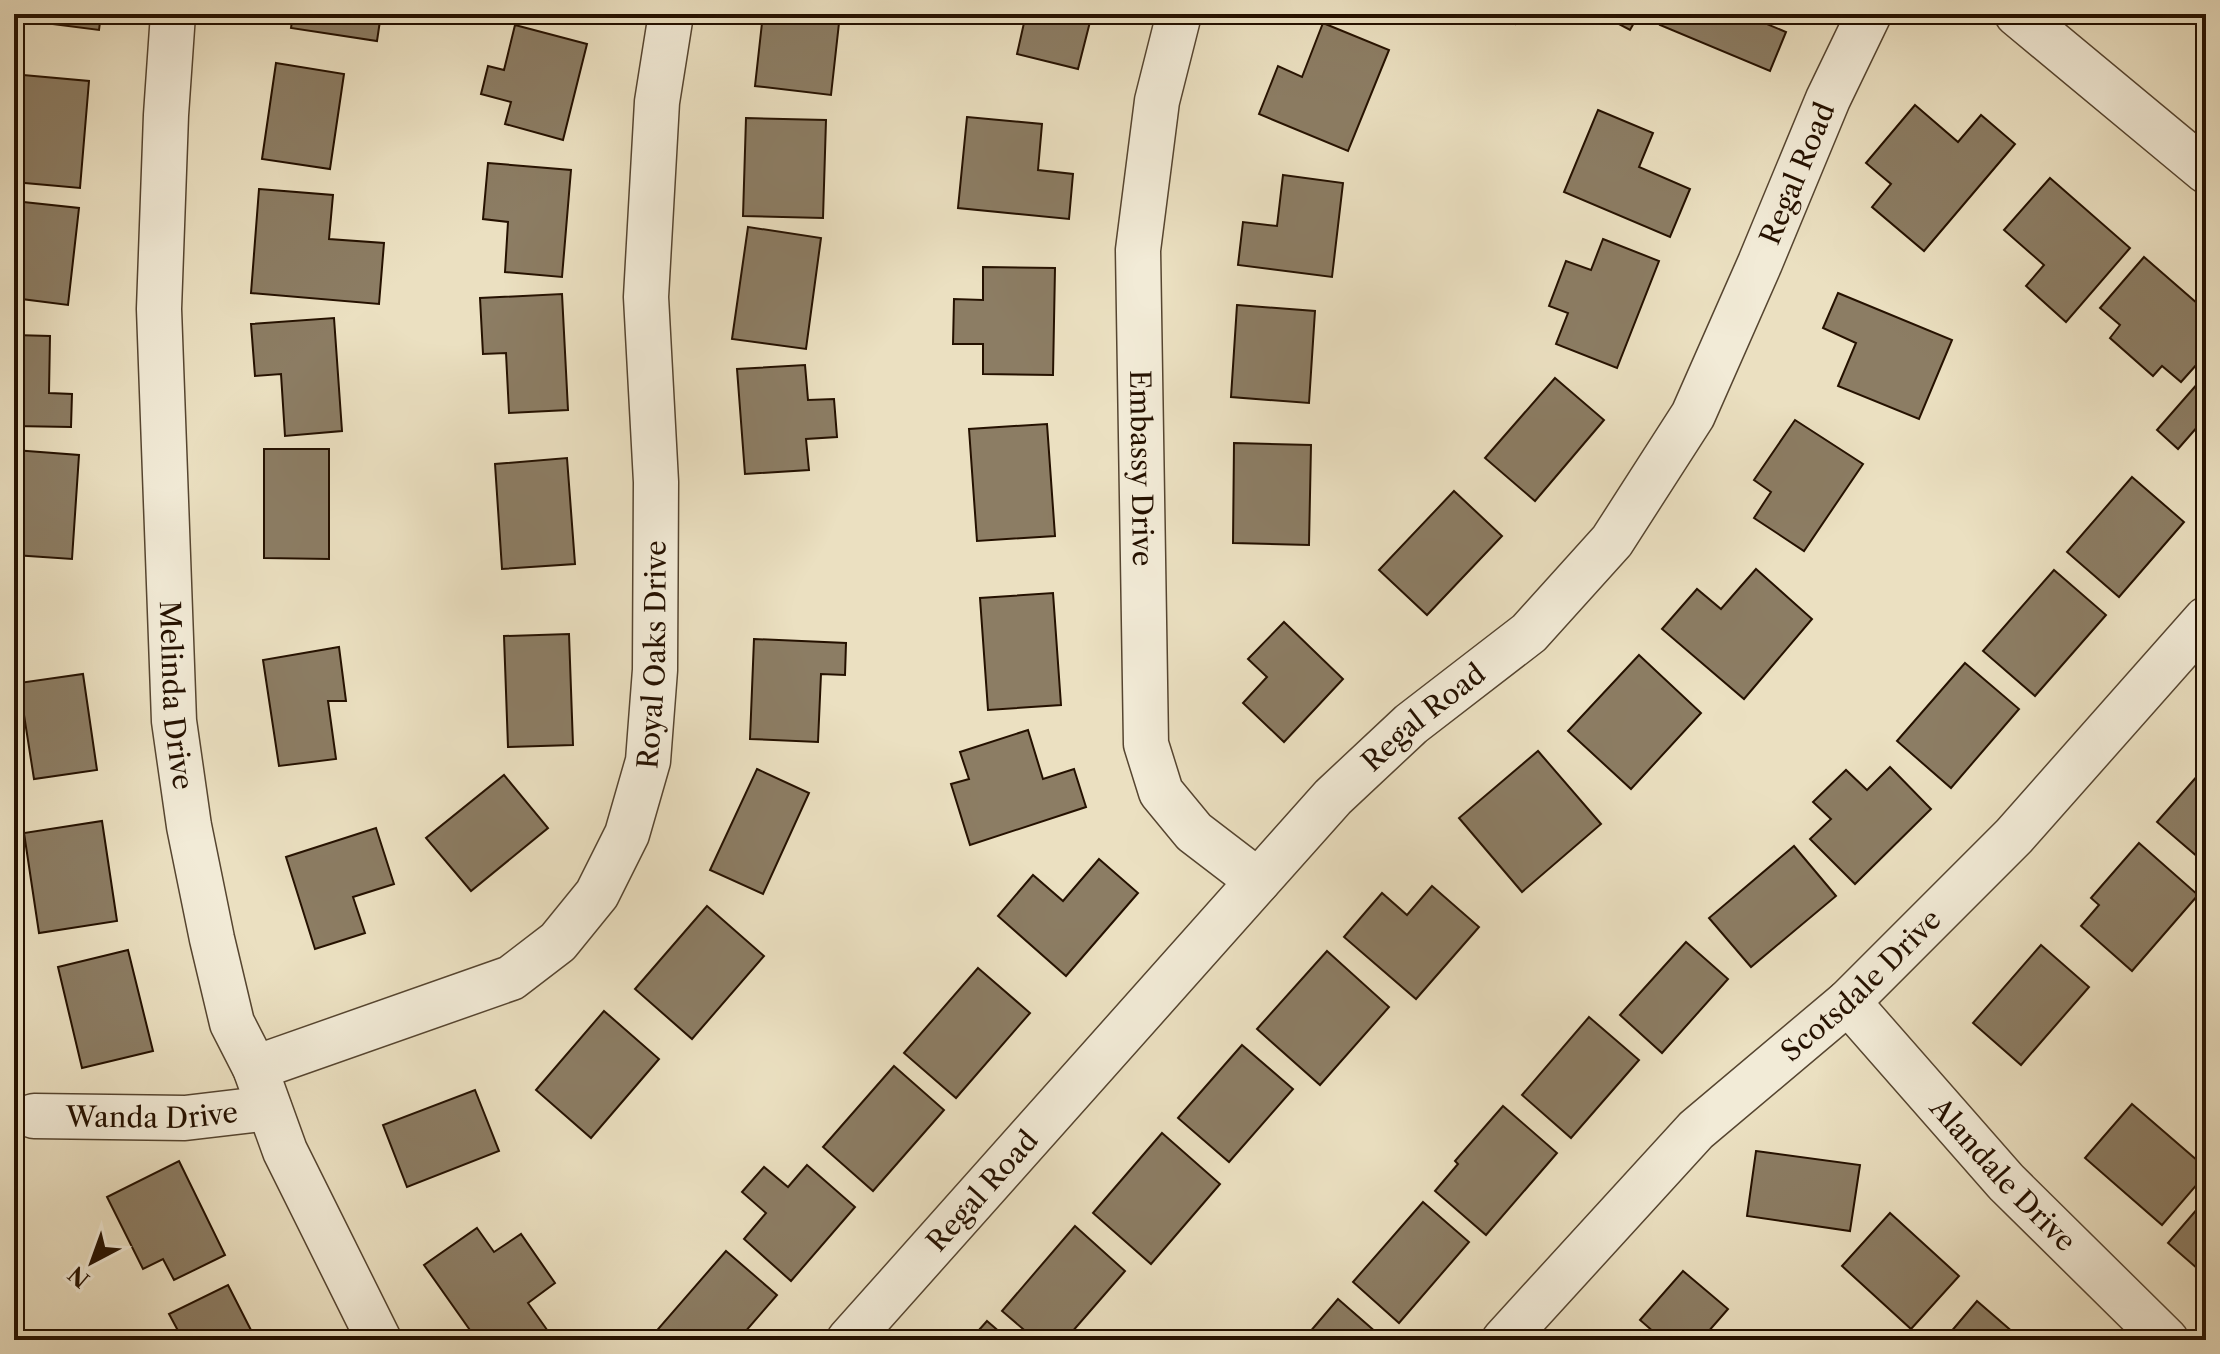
<svg xmlns="http://www.w3.org/2000/svg" width="2220" height="1354" font-family="'Libre Caslon Text',serif">
  <rect width="100%" height="100%" fill="#ebe0c1"/>
  <filter id="stains"><feTurbulence type="fractalNoise" baseFrequency=".0025" numOctaves="4"/><feColorMatrix values="0 0 0 0 .2 0 0 0 0 .09 0 0 0 0 .02 0 0 0 .5 -.17"/></filter>
  <radialGradient id="worn" r=".72"><stop offset=".6" stop-color="#630" stop-opacity="0"/><stop offset="1" stop-color="#630" stop-opacity=".3"/></radialGradient>
  <g fill="#8c7d64" stroke="#251100" stroke-width="2">
    <path d="M14,14H101L99,30L14,19Z"/>
    <path d="M293,14H381L377,41L291,28Z"/>
    <path d="M763,14H840L831,95L755,86Z"/>
    <path d="M1026,14H1092L1078,69L1017,54Z"/>
    <path d="M1486,14H1519L1515,24Z"/>
    <path d="M1600,14H1639L1630,30Z"/>
    <path d="M1665,14H1743L1786,32L1770,71L1660,25Z"/>
    <path d="M2205,14H2206V30L2197,23Z"/>
    <path d="M1323,23L1389,50L1348,151L1259,114L1278,66L1302,77Z"/>
    <path d="M515,25L587,44L563,140L505,124L511,102L481,94L488,66L504,70Z"/>
    <path d="M276,63L344,74L330,169L262,159Z"/>
    <path d="M23,75L89,81L80,188L14,182Z"/>
    <path d="M1915,105L1958,142L1981,115L2015,144L1924,251L1872,207L1891,184L1866,163Z"/>
    <path d="M1598,110L1653,133L1639,167L1690,189L1670,237L1564,192Z"/>
    <path d="M967,117L1042,124L1038,170L1073,174L1069,219L958,208Z"/>
    <path d="M746,118L826,120L823,218L743,216Z"/>
    <path d="M488,163L571,170L562,277L505,272L508,222L483,219Z"/>
    <path d="M1283,175L1343,183L1332,277L1238,265L1243,222L1277,226Z"/>
    <path d="M2050,178L2130,248L2066,322L2026,286L2044,265L2004,230Z"/>
    <path d="M259,189L333,195L329,239L384,243L379,304L251,293Z"/>
    <path d="M14,201L79,208L68,305L14,298Z"/>
    <path d="M748,227L821,238L806,349L732,339Z"/>
    <path d="M1603,239L1659,261L1617,368L1556,344L1568,313L1549,306L1566,261L1591,270Z"/>
    <path d="M2144,257L2206,311V354L2181,382L2162,366L2153,376L2110,338L2120,325L2100,308Z"/>
    <path d="M983,267L1055,268L1053,375L983,374V344H953L954,299L983,300Z"/>
    <path d="M1838,293L1952,340L1919,419L1838,386L1856,343L1823,328Z"/>
    <path d="M562,294L568,410L509,413L506,353L483,354L480,298Z"/>
    <path d="M1237,305L1315,311L1309,403L1231,397Z"/>
    <path d="M334,318L342,431L285,436L281,374L255,376L251,324Z"/>
    <path d="M14,335L50,336L49,393L72,394L71,427L14,426Z"/>
    <path d="M805,365L808,400L834,399L837,437L806,439L809,470L745,474L737,369Z"/>
    <path d="M2206,374V431L2199,425L2178,449L2157,430Z"/>
    <path d="M1555,378L1604,420L1535,501L1485,458Z"/>
    <path d="M1795,420L1863,464L1804,551L1754,518L1771,492L1754,480Z"/>
    <path d="M1047,424L1055,536L977,541L969,429Z"/>
    <path d="M1234,443L1311,445L1309,545L1233,543Z"/>
    <path d="M264,449H329V559L264,558Z"/>
    <path d="M14,450L79,455L72,559L14,555Z"/>
    <path d="M567,458L575,564L502,569L495,464Z"/>
    <path d="M2132,477L2184,522L2119,597L2067,552Z"/>
    <path d="M1454,491L1502,536L1427,615L1379,570Z"/>
    <path d="M1756,569L1812,619L1744,699L1662,629L1697,589L1721,609Z"/>
    <path d="M2054,570L2106,615L2035,696L1983,651Z"/>
    <path d="M1053,593L1061,705L988,710L980,598Z"/>
    <path d="M1284,622L1343,679L1284,742L1243,703L1267,677L1248,659Z"/>
    <path d="M569,634L573,745L508,747L504,636Z"/>
    <path d="M754,639L846,643L845,675L821,674L818,742L750,739Z"/>
    <path d="M339,647L346,701H328L336,759L279,766L263,660Z"/>
    <path d="M1639,655L1701,713L1631,789L1568,731Z"/>
    <path d="M1965,663L2019,709L1951,788L1897,741Z"/>
    <path d="M83,674L97,770L34,779L19,683Z"/>
    <path d="M1028,730L1043,779L1074,769L1086,807L970,845L951,784L969,779L960,752Z"/>
    <path d="M1538,751L1601,824L1522,892L1459,818Z"/>
    <path d="M2206,766V864L2157,822Z"/>
    <path d="M1890,767L1931,809L1855,884L1810,839L1831,819L1813,802L1846,770L1867,790Z"/>
    <path d="M757,769L809,793L763,894L710,870Z"/>
    <path d="M504,775L548,828L471,891L426,838Z"/>
    <path d="M102,821L117,921L39,933L24,833Z"/>
    <path d="M376,828L394,884L353,897L365,933L315,949L286,857Z"/>
    <path d="M2139,843L2198,895L2132,971L2081,926L2099,905L2091,898Z"/>
    <path d="M1794,846L1836,896L1751,967L1709,918Z"/>
    <path d="M1099,859L1138,893L1066,976L998,916L1033,875L1063,901Z"/>
    <path d="M1432,886L1479,927L1416,999L1344,937L1382,893L1407,915Z"/>
    <path d="M707,906L764,956L692,1039L635,989Z"/>
    <path d="M1686,942L1728,979L1662,1053L1620,1015Z"/>
    <path d="M2041,945L2089,987L2021,1065L1973,1023Z"/>
    <path d="M128,950L153,1051L82,1068L58,967Z"/>
    <path d="M1327,951L1389,1007L1320,1085L1257,1029Z"/>
    <path d="M978,968L1030,1013L956,1098L904,1053Z"/>
    <path d="M604,1011L659,1059L591,1138L536,1090Z"/>
    <path d="M1589,1017L1639,1060L1571,1138L1522,1095Z"/>
    <path d="M1242,1045L1293,1089L1229,1162L1178,1118Z"/>
    <path d="M894,1066L944,1110L873,1191L823,1147Z"/>
    <path d="M475,1090L499,1151L407,1187L383,1125Z"/>
    <path d="M2132,1104L2206,1168V1174L2162,1225L2085,1158Z"/>
    <path d="M1503,1106L1557,1153L1486,1235L1435,1191L1458,1164L1455,1161Z"/>
    <path d="M1162,1133L1220,1184L1151,1264L1093,1213Z"/>
    <path d="M1756,1151L1860,1165L1850,1231L1747,1216Z"/>
    <path d="M179,1161L225,1255L174,1280L163,1259L143,1269L107,1197Z"/>
    <path d="M807,1165L855,1207L791,1281L744,1239L766,1213L742,1192L764,1167L788,1187Z"/>
    <path d="M2204,1201L2206,1202V1276L2168,1243Z"/>
    <path d="M1423,1202L1469,1242L1399,1323L1353,1282Z"/>
    <path d="M1890,1213L1959,1276L1911,1329L1842,1266Z"/>
    <path d="M1075,1226L1125,1271L1065,1340H1036L1002,1311Z"/>
    <path d="M477,1228L494,1252L521,1234L555,1283L528,1303L550,1334L543,1340H477L424,1265Z"/>
    <path d="M726,1251L777,1295L738,1340H657L652,1336Z"/>
    <path d="M1683,1271L1728,1309L1701,1340H1663L1640,1320Z"/>
    <path d="M228,1285L256,1340H183L169,1314Z"/>
    <path d="M1338,1299L1385,1340H1303Z"/>
    <path d="M1977,1301L2022,1340H1944Z"/>
    <path d="M987,1321L1009,1340H970Z"/>
  </g>
  <g fill="none" stroke-linecap="round" stroke-linejoin="round">
    <defs>
      <g id="minor">
        <path id="s1" d="M173,14L166,115L159,309L174,721L189,826L212,939L232,1023L255,1068L285,1151L379,1340"/>
        <path id="s2" d="M1179,14L1157,101L1138,250L1146,744L1161,792L1194,832L1258,881"/>
        <path d="M2017,14L2206,171"/>
        <path id="s3" d="M1848,1002L2006,1182L2166,1340"/>
        <path id="s4" d="M255,1068L511,978L558,942L597,894L627,834L648,761L655,670L656,482L646,297L657,102L671,14"/>
        <path id="s5" d="M34,1116L185,1118L269,1108"/>
        <path id="s6" d="M849,1340L1333,797L1411,724L1529,633L1612,541L1693,415L1760,263L1828,99L1869,14"/>
        <path id="s7" d="M1504,1340L1696,1130L1848,1002L2014,836L2206,619"/>
      </g>
    </defs>
    <use href="#minor" stroke="#564530" stroke-width="47"/>
    <use href="#minor" stroke="#f2ebd7" stroke-width="44"/>
  </g>
  <g text-anchor="middle" dominant-baseline="central" stroke-width="6" stroke-linejoin="round" paint-order="stroke">
    <g font-size="28" fill="#251100" stroke="#f2ebd7">
      <text stroke="none"><textPath href="#s6" startOffset="1520">Regal Road</textPath></text>
      <text stroke="none"><textPath href="#s2" startOffset="458">Embassy Drive</textPath></text>
      <text stroke="none"><textPath href="#s4" startOffset="642">Royal Oaks Drive</textPath></text>
      <text stroke="none"><textPath href="#s1" startOffset="682">Melinda Drive</textPath></text>
      <text stroke="none"><textPath href="#s6" startOffset="848">Regal Road</textPath></text>
      <text stroke="none"><textPath href="#s7" startOffset="504">Scotsdale Drive</textPath></text>
      <text stroke="none"><textPath href="#s5" startOffset="118">Wanda Drive</textPath></text>
      <text stroke="none"><textPath href="#s3" startOffset="232">Alandale Drive</textPath></text>
      <text stroke="none"><textPath href="#s6" startOffset="200">Regal Road</textPath></text>
    </g>
  </g>
  <rect width="2220" height="1354" fill="none" stroke="#ebe0c1" stroke-width="48"/>
  <rect x="16" y="16" width="2188" height="1322" fill="none" stroke="#251100" stroke-width="4"/>
  <rect x="24" y="24" width="2172" height="1306" fill="none" stroke="#251100" stroke-width="2"/>
  <g transform="translate(92 1262) rotate(221)" stroke="#f2ebd7" stroke-width="6" paint-order="stroke">
  <path d="M0-6L14 30L0 20L-14 30Z" fill="#251100"/>
  <text y="-12" font-size="22" font-weight="bold" text-anchor="middle" fill="#251100">N</text>
  </g>
  <rect width="100%" height="100%" filter="url(#stains)"/>
  <rect width="100%" height="100%" fill="url(#worn)"/>
</svg>
